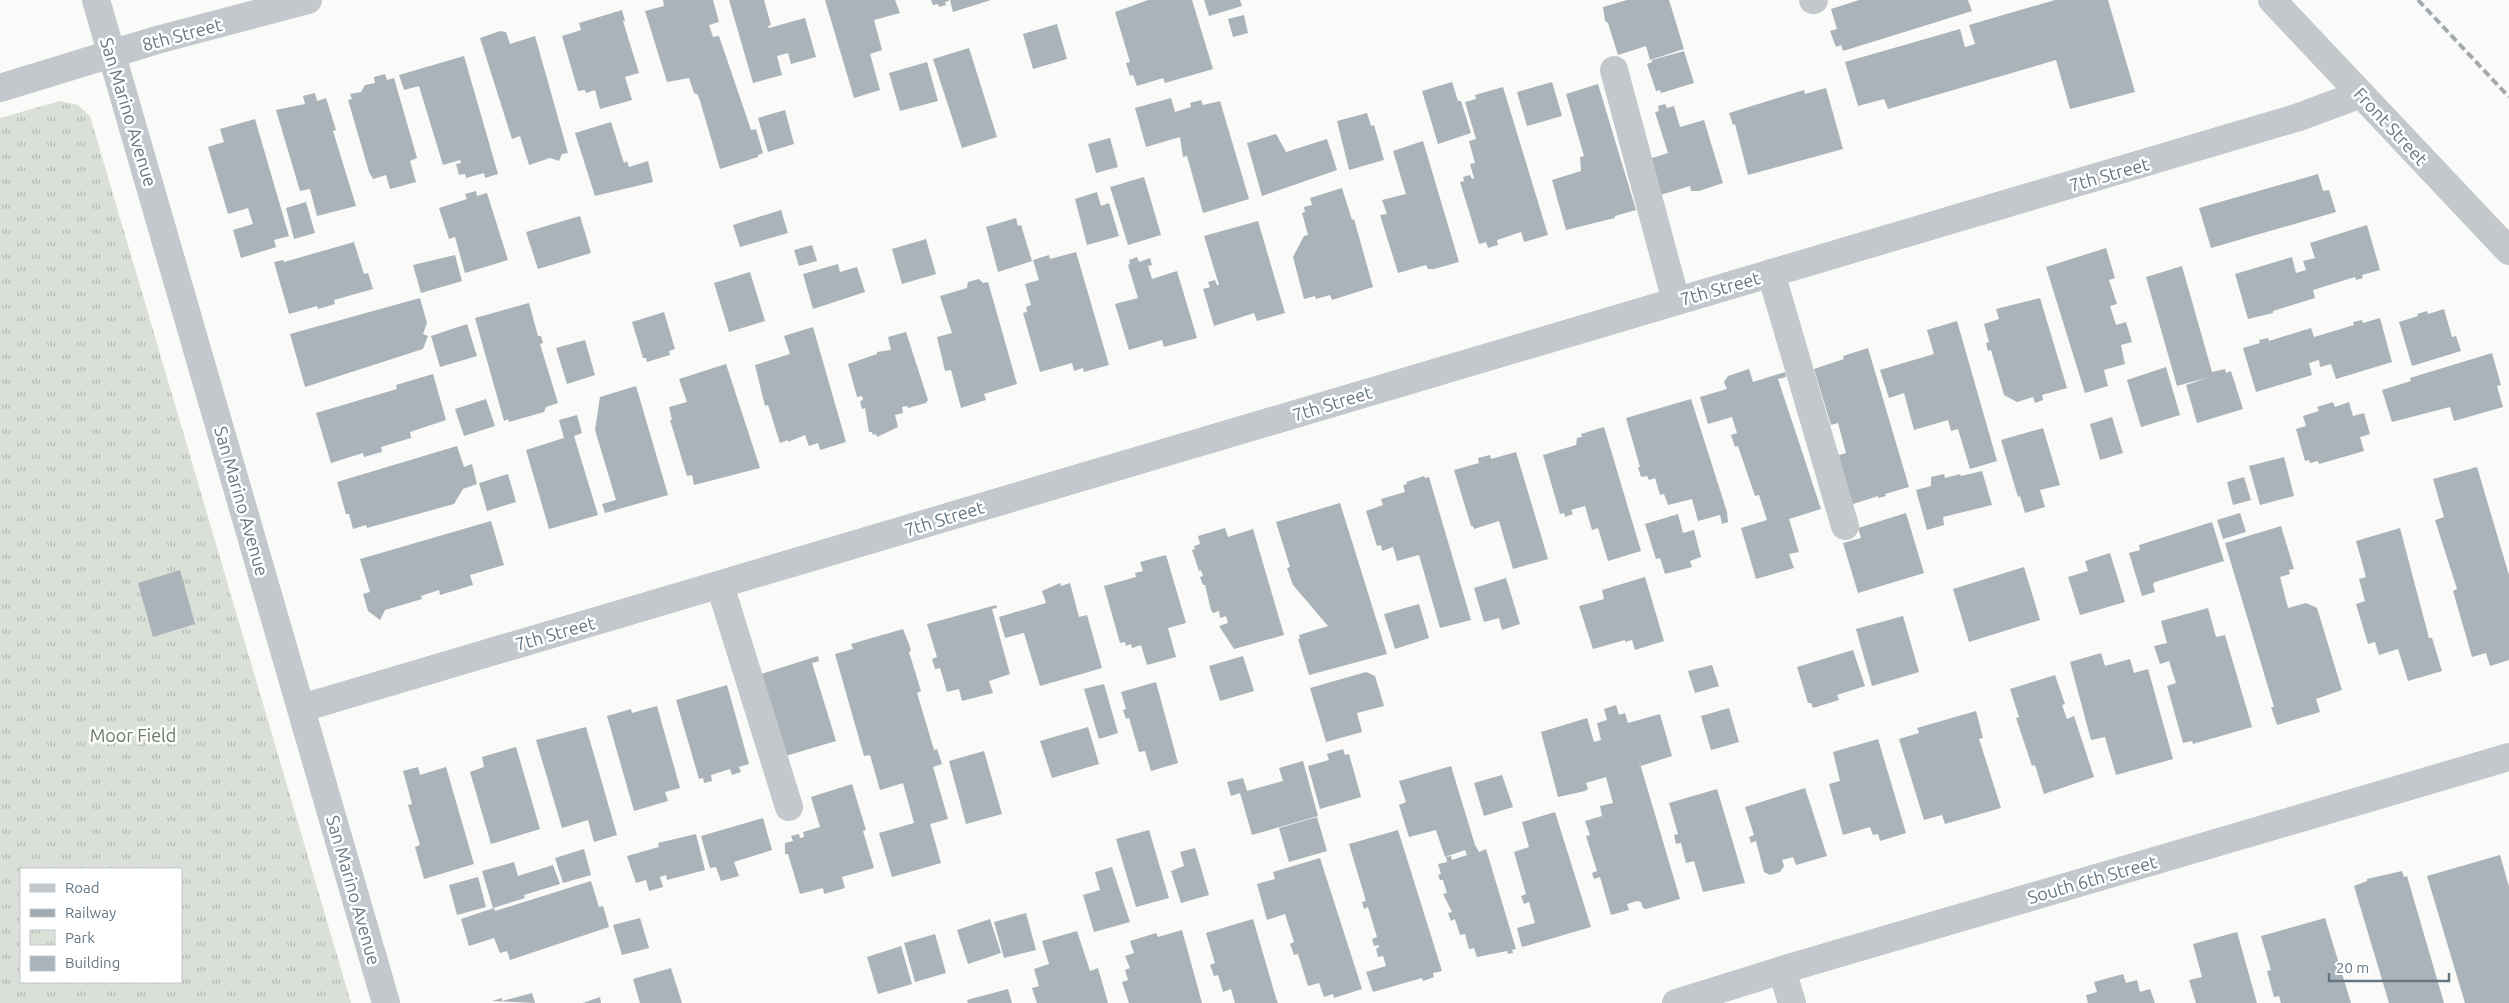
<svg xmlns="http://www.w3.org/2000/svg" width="2509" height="1003" font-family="Ubuntu,sans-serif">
  <defs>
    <pattern id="park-tufts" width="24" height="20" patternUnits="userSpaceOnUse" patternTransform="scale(1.25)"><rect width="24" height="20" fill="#dadfd7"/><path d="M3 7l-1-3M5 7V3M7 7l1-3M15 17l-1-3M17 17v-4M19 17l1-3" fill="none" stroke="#b4b9b4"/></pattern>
  </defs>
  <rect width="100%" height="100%" fill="#fafaf8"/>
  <path fill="url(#park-tufts)" fill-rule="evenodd" d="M60,101L78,105L90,116L351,1003H0V118ZM21,869H181V982H21Z"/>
  <g fill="#aab3b9">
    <path d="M663,0H713L719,22L709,25L713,37L719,36L751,130L756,129L763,153L758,155V157L720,169L700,101L698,95L694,93L689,78L667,82L645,11L664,6Z"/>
    <path d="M729,0H764L771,25L768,26L769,28L805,18L816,57L791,64L788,53L777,56L782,75L753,83Z"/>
    <path d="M825,0H895L900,13L874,20L882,50L870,54L880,90L854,98Z"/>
    <path d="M931,0H949V1L945,2L946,5L939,7L938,4L933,5Z"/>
    <path d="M950,0H991L953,12Z"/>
    <path d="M1148,0H1192L1213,69L1165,83L1163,78L1137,86L1133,75L1130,76L1126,63L1130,62L1115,12Z"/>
    <path d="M1204,0H1240L1242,6L1209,16Z"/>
    <path d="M1627,0H1669L1684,49L1650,60L1646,46L1618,55L1608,23L1605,21L1603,7Z"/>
    <path d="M1859,0H1968L1972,11L1843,51L1841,45L1836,47L1830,31L1837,29L1831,9Z"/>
    <path d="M2055,0H2108L2135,92L2070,109L2056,60L1888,109L1884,99L1858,106L1845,62L1960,29L1965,47L1975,44L1969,25Z"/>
    <path d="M622,10L625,21H623L639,73L625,77L632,100L600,109L595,90L586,93L585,90L578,91L562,36L581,30L579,23Z"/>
    <path d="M1244,15L1248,33L1233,37L1228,19Z"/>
    <path d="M1057,24L1067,59L1033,69L1023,34Z"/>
    <path d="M500,31L506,32L510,44L535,36L568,153L562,154L559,161L550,158L529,165L520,136L512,139L480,38Z"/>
    <path d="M969,48L997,137L962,148L933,59Z"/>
    <path d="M1684,51L1694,83L1661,93L1660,90L1656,91L1647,64L1652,62V60Z"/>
    <path d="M464,56L498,174L485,178L484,173L466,178L465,174L459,175L456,164L461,163L460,160L443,165L419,86L404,90L399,75Z"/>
    <path d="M927,62L938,101L900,111L889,73Z"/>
    <path d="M385,74L387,80L394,78L417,158L410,161L416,182L390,189L386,175L373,179L369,172L348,100L352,99L350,94L361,92L365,85L375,83L374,77Z"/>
    <path d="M1452,82L1458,101H1461L1471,133L1438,144L1422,91Z"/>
    <path d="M1552,82L1562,116L1527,126L1517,92Z"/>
    <path d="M1598,84L1636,210L1615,216V218L1566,230L1552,180L1581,171L1580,157L1584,156L1566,94Z"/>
    <path d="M1503,87L1548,235L1524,242L1521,232L1497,240L1498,245L1488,248L1486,242L1479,244L1460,182L1464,181L1463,177L1470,175L1472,179L1474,178L1470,164L1475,163L1469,141L1476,139L1465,102L1476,99L1475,95Z"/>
    <path d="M1826,88L1843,149L1748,175L1735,124L1733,125L1729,113L1804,90L1805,94Z"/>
    <path d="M315,93L317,101L326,98L336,130L333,131L356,206L317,216L310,189L300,191L276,110L305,104L303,96Z"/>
    <path d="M1171,98L1175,112L1191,107L1190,103L1201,100L1203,105L1220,101L1249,199L1203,213L1187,156L1183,157L1180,137L1146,147L1135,108Z"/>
    <path d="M1665,104L1667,108L1674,106L1680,127L1704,120L1723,183L1699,191H1691L1690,186L1657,196L1646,160L1668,153L1655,112L1659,111L1658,106Z"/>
    <path d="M785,110L794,144L768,152L758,118Z"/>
    <path d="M1367,113L1371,126L1374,125L1384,160L1349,170L1337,121Z"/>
    <path d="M255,119L289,236L274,240L276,247L241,258L233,230L253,224L248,208L228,214L208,147L224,142L220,129Z"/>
    <path d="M611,122L624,163L627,161L629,167L648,161L653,182L595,196L575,133Z"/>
    <path d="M1276,134L1286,152L1327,139L1337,170L1262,196L1247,143Z"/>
    <path d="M1110,138L1118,167L1096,173L1088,144Z"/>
    <path d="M1423,141L1459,262L1434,269H1428L1426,265L1398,273L1380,215L1387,214L1382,200L1406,194L1393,151Z"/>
    <path d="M2318,174L2323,191L2329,190L2336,212L2211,248L2199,208Z"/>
    <path d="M1144,177L1161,235L1128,245L1110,187Z"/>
    <path d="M1342,188L1352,220L1354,219L1373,287L1332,300L1330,295L1316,299L1315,296L1304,299L1293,257L1304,236L1308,235L1302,213L1305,212L1304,207L1312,205L1310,198Z"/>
    <path d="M476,191L477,196L487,193L508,260L465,273L455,237L449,239L439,208L467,199L465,194Z"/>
    <path d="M1097,192L1101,206L1109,203L1119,236L1087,245L1075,199Z"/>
    <path d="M306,202L315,233L294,239L286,208Z"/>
    <path d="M781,210L788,233L740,247L733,225Z"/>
    <path d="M580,216L591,253L538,269L526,232Z"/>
    <path d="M1016,218L1018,226L1021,225L1032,261L998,272L986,227Z"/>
    <path d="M1258,221L1285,313L1257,321L1254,313L1214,326L1203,289L1210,287L1208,282L1215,280L1217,285H1219L1204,236Z"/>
    <path d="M2367,225L2380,270L2362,275L2363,278L2356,280L2355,277L2313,290L2315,298L2273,311V313L2248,319L2235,274L2292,257L2296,273L2306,270L2303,261L2315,258L2310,243Z"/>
    <path d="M926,239L936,274L902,284L892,249Z"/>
    <path d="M354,242L364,274L368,273L373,289L334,300L335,304L318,309L317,306L289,314L274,262L283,260L284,262Z"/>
    <path d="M812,245L817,261L799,266L794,250Z"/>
    <path d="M2106,248L2115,278L2109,280L2117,304L2110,306L2116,325L2126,322L2132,342L2121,345L2125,364L2104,370L2108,386L2085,393L2046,267Z"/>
    <path d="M1076,252L1109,365L1084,372L1083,368L1074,371L1072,363L1040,372L1023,313L1027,312L1026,307L1031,305L1025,284L1039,280L1033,260L1049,255L1050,259Z"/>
    <path d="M455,255L462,281L421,293L413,265Z"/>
    <path d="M1137,257L1139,262L1150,258L1152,265L1148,266L1152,279L1177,271L1197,338L1164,347L1162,340L1129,350L1115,304L1138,298L1128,265L1130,264L1129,260Z"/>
    <path d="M838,264L840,272L857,267L865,292L813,309L803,274Z"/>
    <path d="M2182,266L2212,372L2225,369L2226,373L2231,371L2243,409L2197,423L2186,385L2209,377L2177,386L2146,277Z"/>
    <path d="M750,272L765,321L729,332L714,283Z"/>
    <path d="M979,279L983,283L988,282L1017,384L984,394L986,400L961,408L951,370L945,371L937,337L952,333L940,296L967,288L968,282Z"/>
    <path d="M420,298L427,323L423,334L428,336L423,349L305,387L290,334Z"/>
    <path d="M2040,298L2067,388L2042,395L2043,400L2035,403L2033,397L2017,402L2004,395L1991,350L1988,351L1986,343L1989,342L1984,324L1999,319L1996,309Z"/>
    <path d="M529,303L538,336H541L543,343L540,344L558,403L546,407L544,412L509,422L508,419L504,421L475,318Z"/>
    <path d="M2444,309L2452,337L2456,336L2461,351L2412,366L2399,322L2418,316L2417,314L2427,311L2428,314Z"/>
    <path d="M664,312L675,349L669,351L670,355L647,362L646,358H643L632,322Z"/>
    <path d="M2380,318L2392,362L2336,379L2331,364L2320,367L2319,360L2309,363L2312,375L2256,392L2243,348L2260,343L2259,340L2268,338L2269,341L2311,328L2314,337L2354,325L2353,322L2362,320L2363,323Z"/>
    <path d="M1957,321L1997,461L1970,469L1958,429L1951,431L1948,420L1914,430L1904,393L1889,398L1880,370L1934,354L1927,330Z"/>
    <path d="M467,324L477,356L440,367L431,336Z"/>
    <path d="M813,327L846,442L820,450L818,443L809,446L805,435L788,442V440L780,443L768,405L765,406L755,365L790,354L784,336Z"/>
    <path d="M906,332L928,400L926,403L908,408L907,406L902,407L903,413L895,415L898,427L877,437L876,434L873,435L872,432H869L865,408L862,409L860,401L863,400L862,396L857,397L848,364L877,354V352L891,350L888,337Z"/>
    <path d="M585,340L595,375L567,384L556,348Z"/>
    <path d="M1868,348L1909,487L1885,494L1886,496L1878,498V496L1847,506L1832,457L1846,453L1838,423L1831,425L1814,369L1844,359L1843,356Z"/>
    <path d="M2492,353L2501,385L2497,386L2503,407L2454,421L2450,407L2392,422L2382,390L2411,381L2410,378Z"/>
    <path d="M726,364L760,468L694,485L692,475L687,476L670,420H672L669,407L687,402L679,379Z"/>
    <path d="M2166,367L2180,415L2141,427L2127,380Z"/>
    <path d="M1749,369L1753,382L1785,372L1786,377L1778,379L1821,509L1789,519L1799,552L1789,554L1794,568L1756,579L1741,528L1767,520L1759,495L1755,496L1738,446L1735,447L1731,435L1737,433L1732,417L1708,424L1700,397L1727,389L1724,382L1728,376Z"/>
    <path d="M433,374L446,420L410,432L411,438L381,447L382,452L364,457L363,453L331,463L316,413L397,389L396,385Z"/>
    <path d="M636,386L668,495L605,513L602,504L616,500L595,430L600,397Z"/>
    <path d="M486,399L495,426L464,436L455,409Z"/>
    <path d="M1691,399L1727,512L1728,522L1722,524L1720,515L1698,521L1692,499L1668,505L1664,494L1660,495L1655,478L1649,480L1647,476L1641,477L1638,467H1640L1626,418Z"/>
    <path d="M2333,402L2335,407L2349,402L2353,416L2364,413L2370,434L2360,437L2364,451L2319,464L2318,461L2310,463L2309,460L2305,461L2296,429L2306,426L2303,416L2319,411L2317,407Z"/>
    <path d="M577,415L582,433L574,436L598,515L549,529L526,450L564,438L559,420Z"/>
    <path d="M2112,417L2123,453L2100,460L2090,424Z"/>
    <path d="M1604,427L1641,551L1608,561L1598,528L1592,530L1585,506L1571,510L1573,514L1565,517L1564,513L1560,514L1543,455L1576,445L1577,438L1582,437L1581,434Z"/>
    <path d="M2043,428L2060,485L2040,490L2045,507L2025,513L2020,496L2018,497L2001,440Z"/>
    <path d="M457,446L464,467L472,464L477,484L463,489L454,504L367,528L366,525L353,529L349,514H346L337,482Z"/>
    <path d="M1516,452L1548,559L1513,569L1499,521L1474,529L1473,526H1471L1454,470L1479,463L1478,458L1490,455L1491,459Z"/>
    <path d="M2284,457L2294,496L2260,505L2249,466Z"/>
    <path d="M2477,467L2509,575V660L2490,666L2486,653L2472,657L2453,591L2457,589L2435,520L2444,517L2433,479Z"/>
    <path d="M1982,471L1992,505L1943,517L1944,525L1927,530L1916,490L1931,486V477L1944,474L1945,478L1960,474L1961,476Z"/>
    <path d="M508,474L516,502L487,511L479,483Z"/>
    <path d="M1424,476L1425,478L1429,477L1471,620L1440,628L1419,555L1397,561L1393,547L1382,551L1381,545L1377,546L1366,511L1383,505L1381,499L1405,492L1403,485L1407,484L1406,482Z"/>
    <path d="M2244,477L2251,500L2233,505L2227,482Z"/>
    <path d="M1340,503L1387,654L1309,675L1298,639H1300L1299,635L1328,626L1293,585L1287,568L1290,567L1276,522Z"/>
    <path d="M1906,513L1924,573L1858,593L1843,543L1861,538L1858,528Z"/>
    <path d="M2240,513L2246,532L2223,539L2217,520Z"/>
    <path d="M1678,514L1683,533L1694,530L1701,557L1690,561L1692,567L1665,574L1660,558L1656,559L1645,524Z"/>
    <path d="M491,521L504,565L470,575L473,585L440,595L439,590L421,596L422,599L385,610L380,620L368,611L363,594L370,592L360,559Z"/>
    <path d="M2212,522L2224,561L2155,582L2153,584L2155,592L2142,596L2129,553L2140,550L2139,545Z"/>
    <path d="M2281,526L2294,569L2289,570L2290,574L2280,577L2288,608L2306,603L2317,608L2342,690L2316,699L2320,712L2277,725L2271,707H2274L2225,543Z"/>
    <path d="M1225,528L1228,537L1253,529L1284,635L1234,649L1219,626L1228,623L1226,616L1220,618L1219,611L1213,613L1211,610L1205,585H1203L1200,577L1203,576L1201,570L1199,571L1192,550L1195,549L1194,546L1200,544L1198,536Z"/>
    <path d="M2400,528L2429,638H2432L2442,671L2408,681L2398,649L2379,655L2375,642L2368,644L2356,604L2365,601L2359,579L2366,577L2356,541Z"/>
    <path d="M2110,553L2125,602L2080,615L2068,577L2088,571L2085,561Z"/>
    <path d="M1166,555L1186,623L1168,628L1176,657L1147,665L1141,645L1132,648L1131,644L1126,646L1125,642L1120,643L1104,586L1136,577L1135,573L1143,571L1140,562Z"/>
    <path d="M2024,567L2040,620L1969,642L1953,589Z"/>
    <path d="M180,570L195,624L153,637L138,583Z"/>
    <path d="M1645,577L1664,641L1635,650L1632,640L1625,642V640L1593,649L1579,606L1604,599L1602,590Z"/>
    <path d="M1506,578L1520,624L1502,630L1499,618L1484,622L1474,588Z"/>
    <path d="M1060,583L1061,586L1070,583L1079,617L1087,615L1102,668L1040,686L1024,633L1005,638L999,617L1046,603L1042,591Z"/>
    <path d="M1419,604L1429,638L1395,649L1384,614Z"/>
    <path d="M996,605L997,608L992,609L1010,674L989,681L993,693L962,701L959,689L947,692L940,668L935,669L932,659L937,657L927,624Z"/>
    <path d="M2208,608L2216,637L2225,635L2252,727L2193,744L2192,741L2183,743L2167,686L2176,683L2169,661L2160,664L2154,646L2167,643L2161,621Z"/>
    <path d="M1903,616L1919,672L1872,686L1856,629Z"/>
    <path d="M903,629L909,644L911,651L909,652L921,691L917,693L934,750L937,749L942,764L933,767L948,819L930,824L941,863L892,877L879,833L914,823L903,783L880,790L870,755L864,756L835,654L853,649L851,644Z"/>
    <path d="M1853,650L1865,686L1837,695L1839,700L1813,708L1811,703H1808L1797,667Z"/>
    <path d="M2101,653L2105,666L2130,659L2134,673L2148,669L2173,759L2116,775L2105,737L2091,740L2070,662Z"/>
    <path d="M818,656L819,661L812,663L836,741L782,757L761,674Z"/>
    <path d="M1243,656L1254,691L1220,701L1209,666Z"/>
    <path d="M1712,665L1719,686L1695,693L1688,671Z"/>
    <path d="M1366,672L1375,676L1384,706L1357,713L1362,732L1326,742L1310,688Z"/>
    <path d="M2055,675L2065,704L2062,705L2067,719L2074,716L2094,777L2044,794L2035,765L2032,766L2016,718L2019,717L2010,689Z"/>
    <path d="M1156,682L1178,763L1151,771L1145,751L1139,752L1129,718L1126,719L1123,710L1126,709L1121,692Z"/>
    <path d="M1104,684L1118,733L1099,739L1084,689Z"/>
    <path d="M727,685L749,764L739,767L741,772L732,775L730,769L711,775L712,781L704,783L703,778L699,779L676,700Z"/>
    <path d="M1616,705L1619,715L1625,713L1628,723L1660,714L1672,756L1641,766L1638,757L1680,899L1646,909L1643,908L1641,902L1637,901L1627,904L1629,910L1611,915L1600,877L1594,879L1592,873L1597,871L1586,836L1590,835L1585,821L1602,816L1600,806L1613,803L1606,777L1586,783L1588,789L1585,791L1558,797L1541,732L1587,718L1594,742L1601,740L1597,723L1607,720L1604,709Z"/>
    <path d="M657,706L680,788L665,792L668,801L634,811L607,716L631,709L632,713Z"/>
    <path d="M1729,708L1739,742L1711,750L1701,716Z"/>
    <path d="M1976,711L1983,738L1979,739L2001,808L1945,824L1942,815L1924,820L1899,739L1919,733L1917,728Z"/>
    <path d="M586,727L617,835L594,842L588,820L562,828L536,740Z"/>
    <path d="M1088,727L1099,764L1052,778L1040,741Z"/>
    <path d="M1878,739L1906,833L1880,841L1878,834L1873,835L1870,827L1843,835L1829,784L1840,781L1833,752Z"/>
    <path d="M516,747L540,829L491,844L470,772L484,767L482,757Z"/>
    <path d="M1343,749L1345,755L1349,754L1361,797L1320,809L1308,766L1329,760L1327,754Z"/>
    <path d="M984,751L1002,814L966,824L949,761Z"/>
    <path d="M1303,761L1318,816L1252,835L1240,793L1231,796L1227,782L1243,778L1247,791L1283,781L1279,768Z"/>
    <path d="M1451,766L1475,845L1479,852L1486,849L1516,949L1512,950L1513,953L1508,954L1507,951L1477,957L1474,948L1469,949L1465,934L1460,935L1455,919L1451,921L1448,913L1452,912L1443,894L1447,893L1443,880H1440L1438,875L1441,874L1438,864L1447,862L1446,857L1451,856L1452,860L1467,855L1465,850L1445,857L1436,830L1409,837L1399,805L1406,802L1399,781Z"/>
    <path d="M418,767L420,775L446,767L474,864L424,879L415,847L420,845L408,805L412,804L403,771Z"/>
    <path d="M1502,775L1513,807L1484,816L1474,783Z"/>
    <path d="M852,784L866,830L863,831L874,868L842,877L845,888L824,894L823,888L800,894L788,854H785V843L793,841L791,836L799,834L800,838L804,837L803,832L820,827L811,797Z"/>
    <path d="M1805,788L1827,856L1796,865L1793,857L1782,860L1784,866L1780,872L1770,875L1764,872L1756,841L1751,843L1749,837L1754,835L1745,807Z"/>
    <path d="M1717,789L1745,883L1703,892L1694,861L1686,863L1681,843L1676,844L1674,835L1678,834L1669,803Z"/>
    <path d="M1555,812L1591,927L1522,947L1517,928L1535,923L1529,902L1524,904L1521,896L1526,894L1514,852L1529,847L1522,822Z"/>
    <path d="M1317,817L1327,851L1289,862L1279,828Z"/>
    <path d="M763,818L772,850L734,862L739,876L721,881L716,867L710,868L701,836Z"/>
    <path d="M1149,830L1169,898L1136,907L1116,839Z"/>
    <path d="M1398,830L1442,971L1433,973L1434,977L1423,981L1422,978L1373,992L1366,972L1386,966L1383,956L1378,957L1376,949L1379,947V945L1374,946L1372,939L1377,937L1368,907L1364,909L1362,902L1366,901L1349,844Z"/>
    <path d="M696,834L705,870L667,880L666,875L660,877L663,887L649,891L646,880L636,883L627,856L659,847L658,843Z"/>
    <path d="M1195,848L1209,895L1181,903L1171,871L1184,866L1180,852Z"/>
    <path d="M584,849L591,875L563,883L555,858Z"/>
    <path d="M2500,855L2509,887V1003H2465L2427,876Z"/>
    <path d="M1320,858L1362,989L1334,998L1333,994L1324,997L1319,983L1308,986L1298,954L1294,955L1290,944L1294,942L1285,914L1267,920L1257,884L1275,879L1273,872Z"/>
    <path d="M514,862L518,876L553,865L560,884L524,895L525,898L493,908L482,871Z"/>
    <path d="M1112,867L1130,922L1094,932L1083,895L1100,890L1095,872Z"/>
    <path d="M2402,871L2404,877L2407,876L2444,1003H2389L2354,886L2367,881V879Z"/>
    <path d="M478,877L486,907L457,915L449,885Z"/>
    <path d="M591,881L599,907L603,906L609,927L510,960L507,951L500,953L494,938L469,946L461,919L494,908L495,911Z"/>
    <path d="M1026,913L1036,950L1004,958L994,922Z"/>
    <path d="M640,918L649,948L622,955L613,925Z"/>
    <path d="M2325,918L2351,1003H2281L2279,996L2274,997L2267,971L2271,970L2261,936Z"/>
    <path d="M990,919L1001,953L968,964L957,930Z"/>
    <path d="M1253,919L1276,998L1278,1003H1235L1231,989L1223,992L1218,975L1214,976L1210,965L1215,963L1206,933Z"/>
    <path d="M1182,930L1202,1003H1129L1122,982L1128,980L1125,970L1130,968L1125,956L1134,953L1130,941L1156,933L1158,937Z"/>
    <path d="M1077,931L1090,971L1098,968L1108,1003H1037L1032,988L1039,986L1034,969L1049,964L1042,941Z"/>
    <path d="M2237,932L2257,1003H2196L2189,980L2202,977L2193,944Z"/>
    <path d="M935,934L946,973L915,982L904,943Z"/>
    <path d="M901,946L912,984L878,994L867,957Z"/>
    <path d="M671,968L682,1003H640L633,979Z"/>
    <path d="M2123,974L2126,983L2137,980L2140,992L2150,989L2155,1003H2088L2086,995L2097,992L2094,982Z"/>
    <path d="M1008,989L1012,1003H968L967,1000Z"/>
    <path d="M532,993L535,1003L492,1001L502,998V1001Z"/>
    <path d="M600,997L601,1003H583Z"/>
  </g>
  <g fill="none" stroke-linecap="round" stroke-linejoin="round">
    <g stroke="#c3c8cc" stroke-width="28">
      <path d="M96,0L386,1003"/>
      <path d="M1813,0H1814"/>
      <path d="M2272,0L2509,251"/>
      <path d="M1614,70L1676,301"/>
      <path d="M0,88L157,40L308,0"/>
      <path d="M1771,273L1845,526"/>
      <path d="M720,585L789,807"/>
      <path d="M302,708L2299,117L2361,94"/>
      <path d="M1782,970L1792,1003"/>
      <path d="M1676,1003L1782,970L2509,757"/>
    </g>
    <path stroke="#a2aab0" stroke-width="4" stroke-dasharray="8 4" stroke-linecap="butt" d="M2418,0L2509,97"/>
  </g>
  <g text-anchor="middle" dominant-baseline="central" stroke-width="5" stroke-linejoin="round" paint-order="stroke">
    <g font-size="18" fill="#657683" stroke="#fff">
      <text transform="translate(182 34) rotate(-15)">8th Street</text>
      <text transform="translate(129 112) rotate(73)">San Marino Avenue</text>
      <text transform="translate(2391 126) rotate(47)">Front Street</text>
      <text transform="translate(2109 174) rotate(-16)">7th Street</text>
      <text transform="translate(1720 288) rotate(-16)">7th Street</text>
      <text transform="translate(1332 403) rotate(-17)">7th Street</text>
      <text transform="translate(242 501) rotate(74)">San Marino Avenue</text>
      <text transform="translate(944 518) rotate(-17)">7th Street</text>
      <text transform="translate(555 633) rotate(-16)">7th Street</text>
      <text transform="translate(2092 879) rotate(-16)">South 6th Street</text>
      <text transform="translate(354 890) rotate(74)">San Marino Avenue</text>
    </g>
    <g font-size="18" fill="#687a64" stroke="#fff">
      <text x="133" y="735">Moor Field</text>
    </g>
  </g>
  <rect x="20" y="868" width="162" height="115" fill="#ffffff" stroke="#c1c8cd"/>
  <rect x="30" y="884" width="25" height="8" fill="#c3c8cc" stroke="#c1c8cd"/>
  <text x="65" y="893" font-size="15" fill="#657683">Road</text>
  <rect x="30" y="909" width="25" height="8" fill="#a2aab0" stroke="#c1c8cd"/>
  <text x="65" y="918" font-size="15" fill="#657683">Railway</text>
  <rect x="30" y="930" width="25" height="15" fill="url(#park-tufts)" stroke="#c1c8cd"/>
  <text x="65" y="943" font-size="15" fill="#657683">Park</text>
  <rect x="30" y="956" width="25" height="15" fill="#aab3b9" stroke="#c1c8cd"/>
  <text x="65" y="968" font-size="15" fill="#657683">Building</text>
  <path d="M2329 973v8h120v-8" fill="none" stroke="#657683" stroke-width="2.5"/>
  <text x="2336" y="973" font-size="15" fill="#657683" stroke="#ffffff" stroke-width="4" paint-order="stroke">20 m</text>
</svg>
